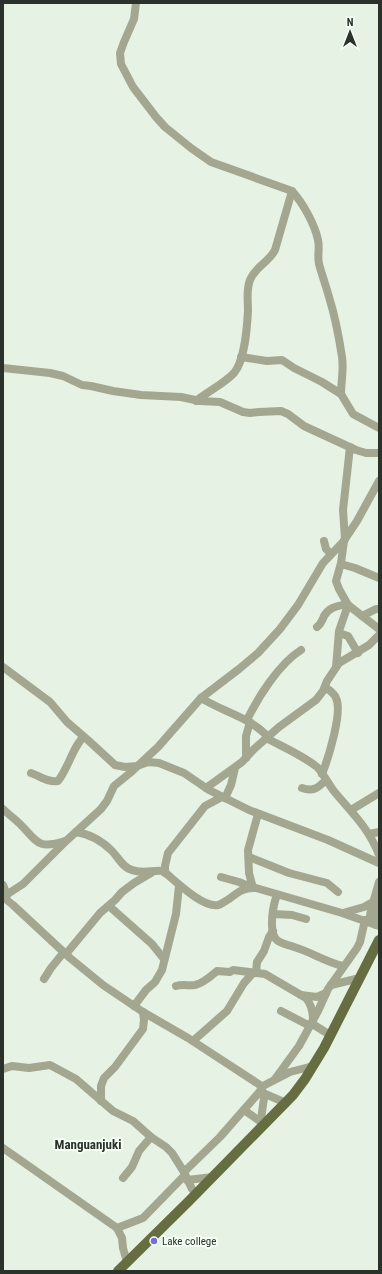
<svg xmlns="http://www.w3.org/2000/svg" width="382" height="1274" font-family="'Roboto Condensed',sans-serif">
  <rect width="100%" height="100%" fill="#e5f2e4"/>
  <g fill="none" stroke-linecap="round" stroke-linejoin="round">
    <g stroke="#a3a790" stroke-width="8">
      <path d="M136,3L134,19L124,42L120,53L121,64L133,87L156,117L165,127L191,148L211,162L292,191C303,203 315,225 318,240C320,248 317,256 319,264C322,275 326,286 329,297C335,316 339,337 342,357C344,370 341,382 341,394"/>
      <path d="M241,357L267,361L282,360L294,368L322,382L341,394L353,414L379,428"/>
      <path d="M3,368L50,373L63,376L82,385L91,386L113,391L141,395L181,397L200,401L220,402L243,412L250,413L259,412L281,411L288,414L304,426L356,450L366,453H379"/>
      <path d="M196,401C207,392 225,383 234,373C245,360 247,328 248,311C248,300 246,290 250,280C255,267 269,262 275,250L292,191"/>
      <path d="M345,539L343,510L350,447"/>
      <path d="M324,541L326,549L331,554"/>
      <path d="M344,541L341,563L336,581L339,589L348,605L379,629"/>
      <path d="M341,564L355,568L379,578"/>
      <path d="M362,616L376,609H379"/>
      <path d="M317,627C321,624 322,621 324,616C329,607 338,606 347,604"/>
      <path d="M339,633L348,636L358,653"/>
      <path d="M3,667L50,702L67,722L89,741L115,765L125,767L137,766L148,762L159,763L184,773L209,790L249,810L328,840L379,863"/>
      <path d="M336,667L339,631L348,605"/>
      <path d="M201,698C223,712 250,717 268,737"/>
      <path d="M247,720C258,697 279,664 301,650"/>
      <path d="M266,738C283,747 302,755 317,767C323,773 328,783 333,790C351,812 369,828 379,855"/>
      <path d="M246,758V736L250,722"/>
      <path d="M31,773C40,776 49,783 58,781C68,769 74,744 84,737"/>
      <path d="M322,774C328,759 343,712 336,698C334,693 329,690 325,687"/>
      <path d="M206,788L242,762L254,749L279,727L316,700L323,691L327,681L339,663L369,645L379,635"/>
      <path d="M302,788C313,792 318,788 326,780"/>
      <path d="M225,798L231,785L235,768"/>
      <path d="M3,809C8,814 15,819 20,824C37,841 37,850 65,841"/>
      <path d="M351,810L379,793"/>
      <path d="M76,832C89,834 102,841 112,851C118,857 123,868 132,870C142,874 153,870 163,871C175,880 202,908 218,905C222,904 225,901 229,899C238,892 244,887 256,888L342,913L379,926"/>
      <path d="M369,834L379,832"/>
      <path d="M249,857L289,873L327,883L338,892"/>
      <path d="M165,873V866L168,853L205,806L222,797"/>
      <path d="M221,877L239,882L251,887"/>
      <path d="M3,885L7,895"/>
      <path d="M253,888L249,873L248,850L258,814"/>
      <path d="M277,895C273,905 269,928 275,938C279,944 287,944 294,947C311,952 326,962 343,966"/>
      <path d="M3,897L23,884L66,841L101,809L107,801L114,786L130,773L158,747L201,698L239,669L258,653L280,629L298,605L323,563L343,542L357,521L379,481"/>
      <path d="M3,897L13,905L70,958L103,985L143,1012L188,1038L260,1085L264,1098L261,1119V1122L263,1126"/>
      <path d="M375,898L378,915L376,925"/>
      <path d="M109,906L152,944L164,959"/>
      <path d="M343,913L364,907L373,902"/>
      <path d="M273,914L292,915L306,919"/>
      <path d="M369,922L371,910L379,882"/>
      <path d="M66,954L100,913L115,900L122,892L134,883L151,873"/>
      <path d="M256,972L257,962L264,951L269,937L273,931"/>
      <path d="M44,979L51,968L64,952"/>
      <path d="M331,985L360,978"/>
      <path d="M176,986C183,984 189,986 195,985C204,983 211,976 217,971L230,972L233,970L265,974L306,998C311,1004 313,1012 313,1020"/>
      <path d="M301,995L317,997L326,993"/>
      <path d="M134,1006L146,990L155,982L162,970L176,914L179,886"/>
      <path d="M281,1011L310,1026"/>
      <path d="M311,1023L330,1035"/>
      <path d="M193,1041L227,1011L244,983L253,973"/>
      <path d="M3,1069L12,1066L29,1068L50,1065L76,1079L113,1111L133,1121L151,1137L166,1147L172,1153L184,1172L192,1189L197,1194"/>
      <path d="M275,1079L299,1046L318,1011L328,989L357,948L360,942L365,920"/>
      <path d="M261,1087L290,1072L313,1066"/>
      <path d="M263,1093L286,1103"/>
      <path d="M101,1101V1086L104,1078L115,1067L143,1029L144,1020L143,1012"/>
      <path d="M244,1110L261,1122"/>
      <path d="M3,1148L117,1228L122,1238L123,1248L127,1262"/>
      <path d="M184,1172L220,1137L262,1089"/>
      <path d="M123,1178L132,1167L139,1151L151,1137"/>
      <path d="M187,1180L213,1177"/>
      <path d="M117,1228L143,1218L185,1175"/>
    </g>
    <path stroke="#656d41" stroke-width="10" d="M118,1271L189,1201L293,1095L305,1079L324,1048L379,940"/>
  </g>
  <circle fill="#7a69e4" stroke="#f4fff4" stroke-width="1.5" cx="154" cy="1241" r="4"/>
  <g text-anchor="middle" dominant-baseline="central" stroke-width="4" stroke-linejoin="round" paint-order="stroke">
    <g font-size="11" fill="#2b312b" stroke="#f4fff4" text-anchor="start">
      <text x="162" y="1241">Lake college</text>
    </g>
    <g font-size="13" font-weight="bold" fill="#2b312b" stroke="#f4fff4">
      <text x="88" y="1144">Manguanjuki</text>
    </g>
  </g>
  <rect width="382" height="1274" fill="none" stroke="#2b312b" stroke-width="8"/>
  <g transform="translate(350 32)" stroke="#f4fff4" stroke-width="3" paint-order="stroke">
  <path d="M0-3L7 15L0 10L-7 15Z" fill="#2b312b"/>
  <text y="-6" font-size="11" font-weight="bold" text-anchor="middle" fill="#2b312b">N</text>
  </g>
</svg>
